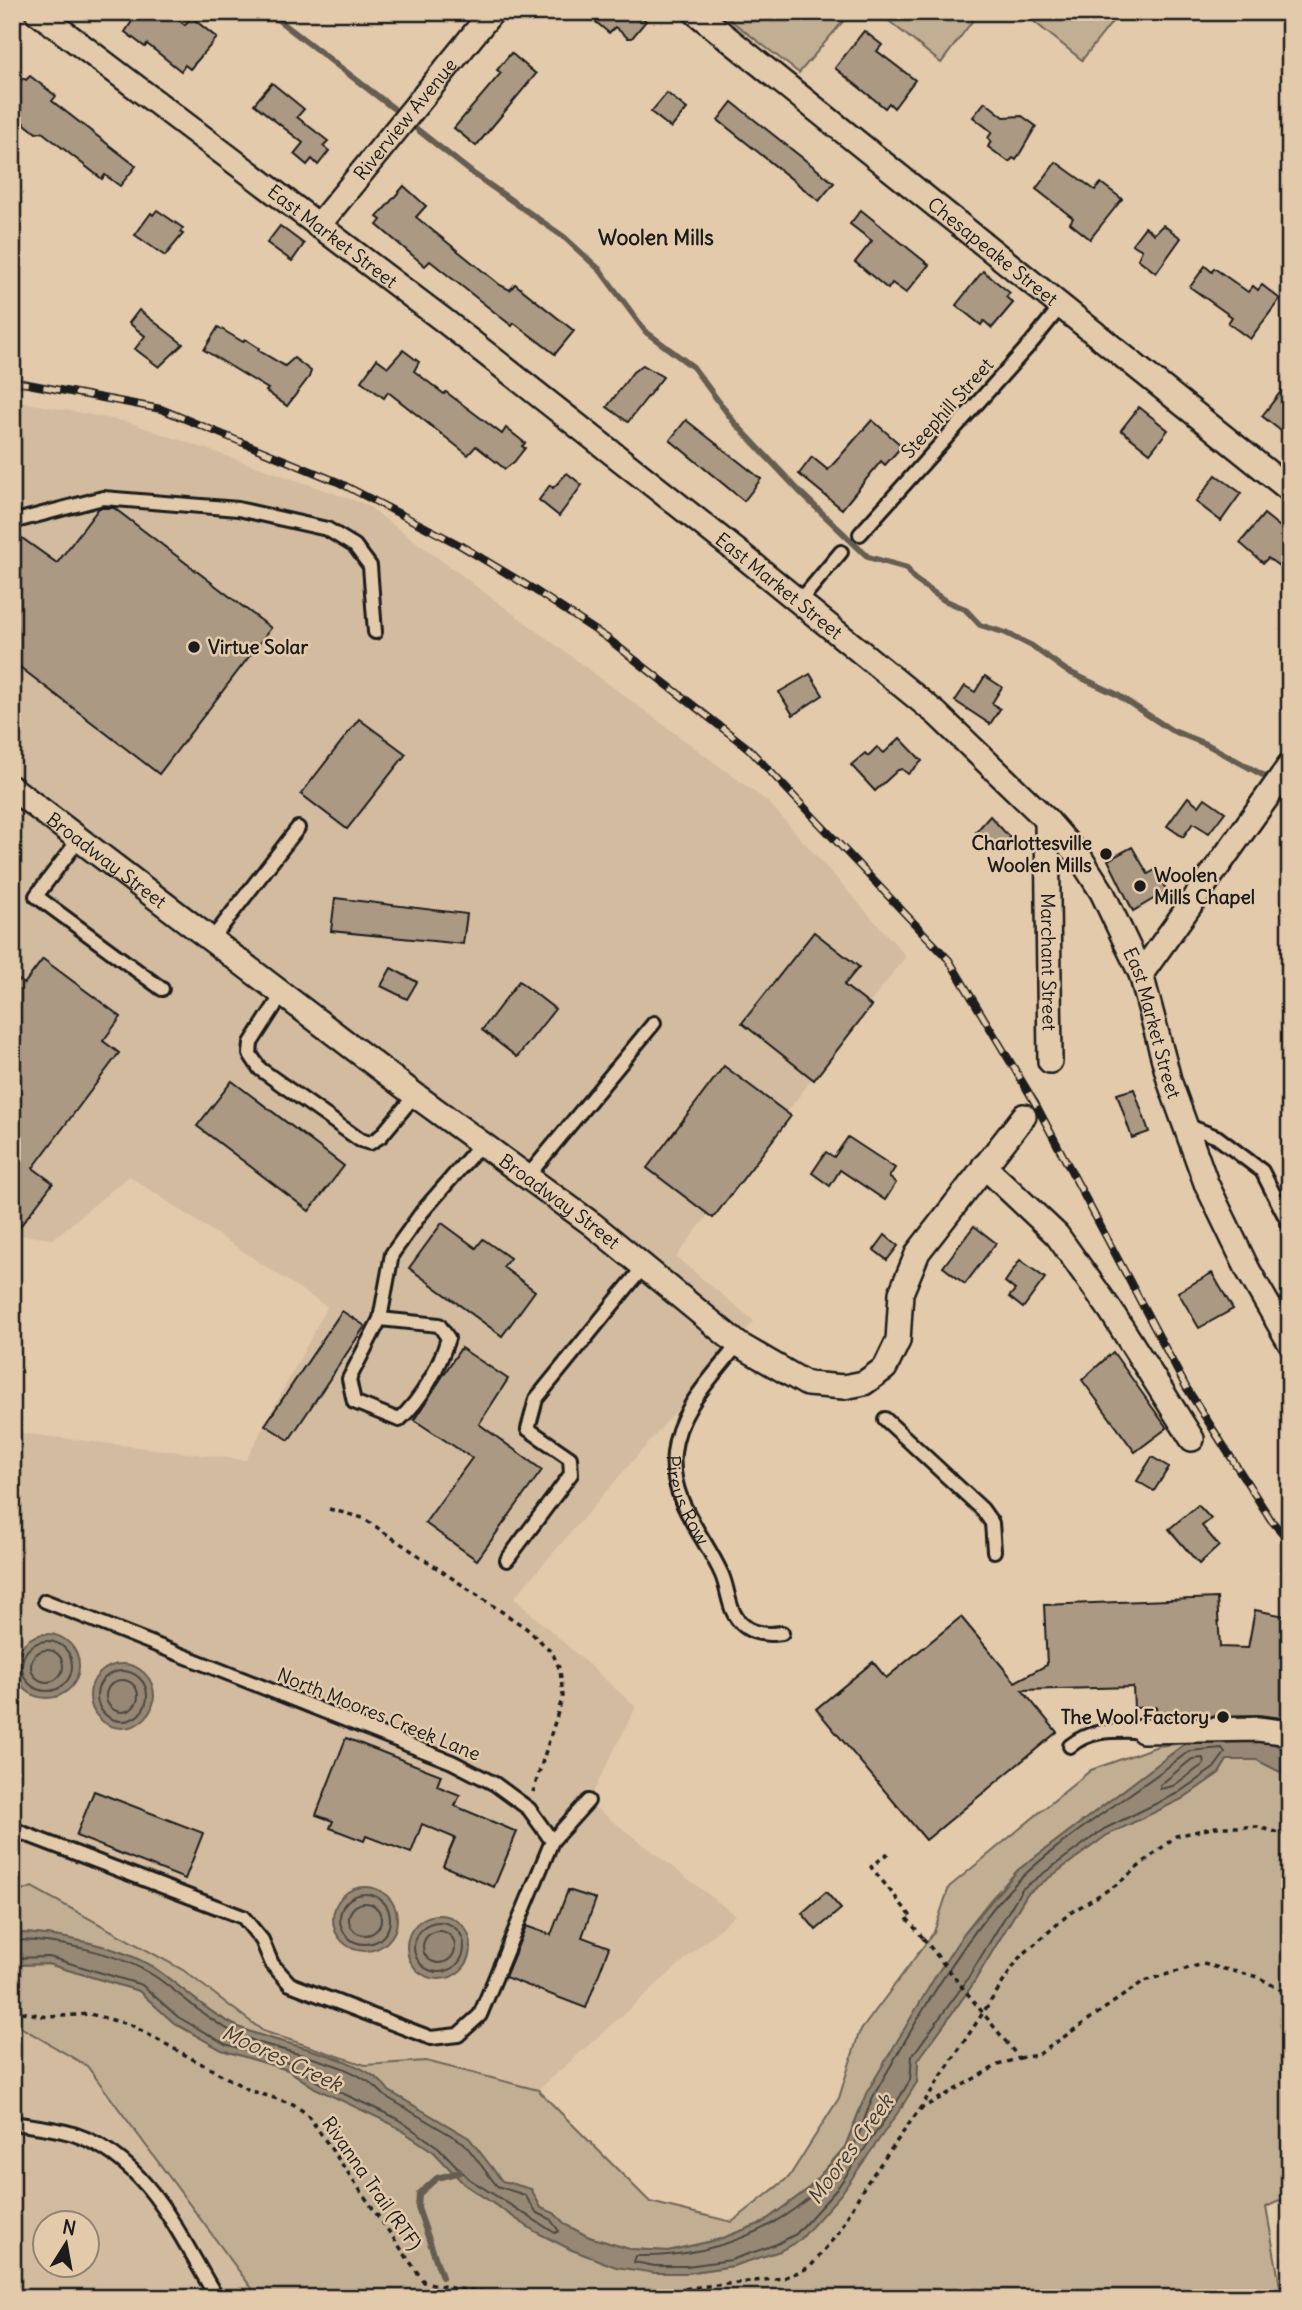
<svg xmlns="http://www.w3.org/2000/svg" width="1302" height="2310" font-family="Delius,sans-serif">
  <rect width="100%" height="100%" fill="#e3caab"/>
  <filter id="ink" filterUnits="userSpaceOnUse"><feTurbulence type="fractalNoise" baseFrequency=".0143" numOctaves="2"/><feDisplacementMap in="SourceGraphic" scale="14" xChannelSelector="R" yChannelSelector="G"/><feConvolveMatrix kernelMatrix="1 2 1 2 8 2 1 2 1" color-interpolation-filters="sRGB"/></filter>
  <g filter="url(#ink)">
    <g fill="#d2bb9f" fill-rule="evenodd">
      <path d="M12,400L128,422L365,504L768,802L906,956L676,1257L754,1321L514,1598L636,1707L588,1802L735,1915L538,2090L426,2061L365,2065L263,2031L183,1970L32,1887L12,1895V1432L246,1460L327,1307L129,1176L53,1239L12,1234Z"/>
      <path d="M12,2022L87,2066L259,2298H12ZM46,2222H88V2264H46Z"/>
    </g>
    <g fill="#c2ae93" stroke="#6f6558" stroke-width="2">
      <path d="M720,12H851L799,73Z"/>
      <path d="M878,12H979L941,63Z"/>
      <path d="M1022,12H1120L1082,60Z"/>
      <path d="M1186,1743L1018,1870L991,1899L964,1933L866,2094L845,2147L808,2189L762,2223L717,2240L668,2251L629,2249L589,2237L566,2225L554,2213L541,2208L531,2189L502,2181L469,2138L389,2091C366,2057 286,2046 248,2031C214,2018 189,1993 160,1972C125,1946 55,1933 12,1933V1895L32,1887L183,1970L263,2031L365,2065L426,2061L538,2090L650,2202L732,2222L789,2177L839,2098L859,2033L934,1932L949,1887L1091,1770L1158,1746Z"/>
      <path d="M1227,1760H1257L1290,1777V2196L1266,2207L1281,2292L1257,2298H259L87,2066L12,2022V1965L48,1964L139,1991L174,2023L222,2050L288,2070L315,2088L392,2124L434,2152L464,2184L536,2232L572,2250L687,2273L733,2266L780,2251L917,2082L918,2060L971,1987L1027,1894L1107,1835L1182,1799L1219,1773Z"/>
    </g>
    <g fill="#968874" stroke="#655d51" stroke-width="2">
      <circle cx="47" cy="1666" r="32"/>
      <circle cx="122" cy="1696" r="32"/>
      <path d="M1229,1740L1273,1743L1290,1755V1777L1257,1760H1227L1219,1773L1182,1799L1107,1835L1027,1894L971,1987L918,2060L917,2082L901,2108L841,2194L800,2240L780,2251L733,2266L687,2273H655L616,2267L572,2250L536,2232L464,2184L434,2152L392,2124L315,2088L288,2070L222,2050L174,2023L139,1991L48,1964L12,1965V1933C55,1933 125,1946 160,1972C189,1993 214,2019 248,2031C286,2046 366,2057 389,2091L469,2138L502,2181L531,2189L541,2208L554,2213L566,2225L589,2237L629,2249L668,2251L717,2240L762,2223L808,2189L845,2147L866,2094L935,1977L964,1933L1018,1870L1186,1743Z"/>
      <circle cx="365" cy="1919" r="32"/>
      <circle cx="439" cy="1947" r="32"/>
    </g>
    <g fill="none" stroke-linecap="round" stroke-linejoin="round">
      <g stroke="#4d473f" stroke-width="2">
        <circle cx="47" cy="1666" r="25"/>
        <circle cx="47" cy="1666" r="16"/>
        <circle cx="122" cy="1696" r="25"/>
        <circle cx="122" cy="1696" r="16"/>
        <path d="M1222,1748L1225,1753L1214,1768L1178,1793L1104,1829L1022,1889L965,1983L912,2056L910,2080L895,2105L836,2190L796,2234L777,2244L731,2260L687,2266H655L634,2262L636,2256C721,2258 801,2223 850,2152C862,2135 865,2111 875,2093C912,2029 948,1963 995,1906C1044,1846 1127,1800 1189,1751Z"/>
        <path d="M1203,1758L1204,1764L1173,1786L1160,1789V1785L1192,1759Z"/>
        <circle cx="365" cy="1919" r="25"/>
        <circle cx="365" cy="1919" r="16"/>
        <circle cx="439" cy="1947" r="25"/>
        <circle cx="439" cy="1947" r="16"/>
        <path d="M12,1940C56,1940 118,1952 156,1977C186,1998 209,2023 244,2037C289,2056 352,2059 385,2096L464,2143L497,2186L525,2195L536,2212L550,2219L559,2231L555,2233L469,2179L438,2147L396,2118L318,2082L291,2064L225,2044L178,2017L142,1985L49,1957L12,1958"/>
      </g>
      <g stroke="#655d51" stroke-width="6">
        <path d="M268,12L393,108"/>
        <path d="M413,126L475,175L564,237L600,270L646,332L693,367L734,422L801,493L868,557L907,568L914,579L944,600L965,609L980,625L1006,633L1032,646L1067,671L1116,694L1171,730L1208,745L1290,790"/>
        <path d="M442,2277L418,2208L419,2194L437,2178L460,2172"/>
      </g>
    </g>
    <g fill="#ac9983" stroke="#1c1c1c" stroke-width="2">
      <path d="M138,12H168L185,25L191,17L217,38L190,69L185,65L181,71L147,44L145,47L125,32Z"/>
      <path d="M584,12H635L646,21L632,38H628L615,27L609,33Z"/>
      <path d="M864,31L882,45L877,51L915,80L894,108L889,103L885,108L835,68Z"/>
      <path d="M511,53L536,74L476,146L454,128L501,73L497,70Z"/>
      <path d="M30,76L56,96L52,101L136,166L120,186L105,175L102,179L42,132L36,133L21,121L12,132V92L23,78L26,80Z"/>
      <path d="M272,83L304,109L297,117L328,141L323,146L329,151L318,165L312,159L307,165L294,154L303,143L254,104Z"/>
      <path d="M667,93L687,109L671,128L651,112Z"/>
      <path d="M732,102L834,183L819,201L718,120Z"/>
      <path d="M985,102L1004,117L1022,116L1036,126L1016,160L1013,158L1009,162L988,147L991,141L988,138L992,132L973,117Z"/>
      <path d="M1056,162L1095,190L1101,183L1122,199L1090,239L1070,223L1073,218L1036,189Z"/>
      <path d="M404,186L426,206L416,217L500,285L510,290L515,284L574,331L555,354L514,323L512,326L430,261L425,266L377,225L381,220L377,217Z"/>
      <path d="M157,210L183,228L180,232L183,234L165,256L135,235L151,213L153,215Z"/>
      <path d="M861,210L929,265L906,293L892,283L888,289L855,262L872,241L850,224Z"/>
      <path d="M1163,225L1181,238L1156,273L1138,259L1142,250L1132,244L1145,227L1154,234Z"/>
      <path d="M280,226L304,244L292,261L267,243Z"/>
      <path d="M1205,266L1212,272L1214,268L1248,292L1253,286L1258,290L1262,285L1280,299L1250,339L1228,323L1232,317L1190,287Z"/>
      <path d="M983,271L1010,293L1006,297L1013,303L992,328L984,321L981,325L956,305Z"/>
      <path d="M139,310L183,344L159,367L135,349L145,336L129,323Z"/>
      <path d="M218,327L243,342L245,339L259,348L258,350L285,366L294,358L311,371L309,377L287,406L266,391L268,389L204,350Z"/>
      <path d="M403,350L419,362L414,371L444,394L446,392L502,434L506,428L525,443L522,446L525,448L514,462L505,469L476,446L468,455L388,392L384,398L361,381L377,359L388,367Z"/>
      <path d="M643,365L663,377L628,422L607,407L633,372Z"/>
      <path d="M1290,380V438L1262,416Z"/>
      <path d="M1139,407L1168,430L1150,453L1121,430Z"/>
      <path d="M686,420L761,479L744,501L670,440Z"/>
      <path d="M872,420L902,446L885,465L881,461L842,509L799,474L812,457L828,470Z"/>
      <path d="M567,473L582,485L559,516L539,500L550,485L553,488Z"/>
      <path d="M1216,475L1241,493L1221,521L1196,502Z"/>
      <path d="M99,508H114L271,628L159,774L12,661V531L57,563Z"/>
      <path d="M1264,514L1290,535V574L1268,558L1263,563L1240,543Z"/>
      <path d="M810,674L823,695L793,715L779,692Z"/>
      <path d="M985,676L1002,687L992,703L1000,709L990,724L955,701L965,686L975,692Z"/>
      <path d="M359,719L406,754L347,829L301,794Z"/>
      <path d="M900,738L922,761L908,774L902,769L898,770L875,791L851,765L865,753L868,756L877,747L884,753Z"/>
      <path d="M1188,797L1199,806L1205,798L1225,812L1209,833L1193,823L1183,837L1167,826Z"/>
      <path d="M990,816L1013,841L1002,854L976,832Z"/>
      <path d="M1132,847L1148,874L1155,870L1167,891L1133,911L1108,860Z"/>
      <path d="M335,898L467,914L463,944L331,931Z"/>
      <path d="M814,932L859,967L844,985L871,1006L814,1080L742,1023Z"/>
      <path d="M43,959L121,1017L103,1041L119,1053L33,1168L53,1183L12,1237V975L24,984Z"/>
      <path d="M391,968L417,982L407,999L381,986Z"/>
      <path d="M519,981L555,1009L517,1057L482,1030Z"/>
      <path d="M724,1066L791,1116L713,1218L647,1168Z"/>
      <path d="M232,1081L344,1166L309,1211L197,1126Z"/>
      <path d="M1134,1089L1149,1132L1132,1138L1117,1094Z"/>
      <path d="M848,1137L895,1168L889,1177L896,1183L885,1200L840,1170L830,1186L812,1173L826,1152L834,1157Z"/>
      <path d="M442,1223L476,1248L483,1239L510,1258L503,1267L535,1291L502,1336L409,1268Z"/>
      <path d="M974,1226L996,1243L965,1284L943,1267Z"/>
      <path d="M885,1235L898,1246L887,1260L874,1250Z"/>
      <path d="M1020,1260L1045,1278L1023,1308L1009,1297L1015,1290L1005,1282Z"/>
      <path d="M1212,1273L1233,1309L1199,1328L1178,1292Z"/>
      <path d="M342,1311L365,1326L289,1440L265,1425Z"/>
      <path d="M461,1348L508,1379L479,1424L542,1470L477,1560L425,1523L472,1458L414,1420Z"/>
      <path d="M1113,1352L1167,1428L1135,1452L1082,1380Z"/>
      <path d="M1152,1457L1169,1467L1154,1491L1137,1481Z"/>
      <path d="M1198,1505L1211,1519L1202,1526L1219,1546L1199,1564L1169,1529Z"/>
      <path d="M1217,1598L1220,1647L1248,1648L1255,1610L1290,1617L1287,1650L1290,1651V1719L1258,1715L1157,1717L1156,1707L1134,1708L1133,1687L1022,1690L1057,1732L926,1840L816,1709L873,1662L886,1678L961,1617L1015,1682L1047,1665L1044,1605Z"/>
      <path d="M346,1738L441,1775L437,1786L460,1795L455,1806L517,1832L494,1887L443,1866L455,1838L422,1824L411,1853L366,1836L364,1841L330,1828L333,1821L316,1815Z"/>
      <path d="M94,1791L203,1833L185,1879L76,1836Z"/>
      <path d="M568,1890L596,1899L582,1937L609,1947L586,2008L505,1977L526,1926L551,1935Z"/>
      <path d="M826,1892L841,1909L816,1930L802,1913Z"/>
    </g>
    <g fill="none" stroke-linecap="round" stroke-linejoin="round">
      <defs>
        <g id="lane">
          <path d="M12,522L103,498L238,509L327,529L355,546L370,566L375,632"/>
          <path d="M860,534L1032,342L1061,306"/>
          <path d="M799,602L841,552"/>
          <path d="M80,838L36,896L162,989"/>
          <path d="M212,939L298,828"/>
          <path d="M283,993L251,1043L250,1054L260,1069L360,1140L370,1143L381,1136L415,1095"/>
          <path d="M1184,1124L1217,1137L1262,1171L1290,1226"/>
          <path d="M527,1177L654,1023"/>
          <path d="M380,1319L439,1325L448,1338C439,1368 422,1399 399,1420L354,1402L349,1379L380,1319L392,1254L422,1212L481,1144"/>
          <path id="s1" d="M738,1344C713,1377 678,1409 674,1453C669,1501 704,1534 722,1575C729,1591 728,1612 742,1624C752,1634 768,1635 782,1633"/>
          <path d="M885,1419L982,1509L992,1523L994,1551"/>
          <path d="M507,1560L571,1474L570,1458L528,1429L536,1399L645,1265"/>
          <path d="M1070,1746C1092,1728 1115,1731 1143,1731"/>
          <path d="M12,1829L243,1917L262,1940L272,1964L290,1984L431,2038L458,2035L480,2015L552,1841L529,1809L495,1784L452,1762L45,1601"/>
          <path d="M552,1841L588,1801"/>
          <path d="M12,2123C33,2126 56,2128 76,2135C149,2160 179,2236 217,2298"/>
        </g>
        <g id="street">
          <path id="s2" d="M37,12L446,322L743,556L937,714L1047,820L1081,859L1102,892L1141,974L1170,1083L1206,1183L1248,1270L1290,1343"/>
          <path id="s3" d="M695,12L1290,490"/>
          <path id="s4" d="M318,226L492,12"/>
          <path id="s5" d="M12,788L415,1095L592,1224L738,1344L807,1384L844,1387L864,1383L885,1368L898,1341L901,1293L918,1252L1024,1116"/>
          <path id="s6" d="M1047,820L1050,1061"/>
          <path d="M1141,974L1290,765"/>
          <path d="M984,1166L1057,1235L1111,1311L1192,1439"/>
          <path d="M1143,1731L1258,1729L1290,1733"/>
        </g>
      </defs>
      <use href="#lane" stroke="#1c1c1c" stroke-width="18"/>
      <use href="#street" stroke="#1c1c1c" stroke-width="28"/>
      <g stroke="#1c1c1c" stroke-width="3.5" stroke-dasharray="5 5" stroke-linecap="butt">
        <path d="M329,1509L363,1518L526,1628L552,1652L560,1670L563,1696L533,1792"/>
        <path d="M888,1853L871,1867L910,1915L906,1917L923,1938"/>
        <path d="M12,2010L48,2017L90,2014L131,2025L249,2090L293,2104L307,2114L424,2282L456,2289L557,2298"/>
        <path d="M1019,2058L1038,2055L1144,1981L1203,1964L1258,1977L1290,1995"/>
        <path d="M919,2110L1019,1958L1070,1913L1116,1885L1176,1836L1216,1827H1258L1290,1836"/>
        <path d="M646,2298L689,2288L784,2278L810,2267L839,2232L864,2187L919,2110L998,2065L1019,2058L1007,2043"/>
      </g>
      <use href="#lane" stroke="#e3caab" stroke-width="12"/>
      <use href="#street" stroke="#e3caab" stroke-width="23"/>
      <defs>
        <path id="rail" d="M12,381L161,409L338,482L458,544L533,589L607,638L748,748L949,960L1035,1103L1186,1387L1271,1520L1290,1542"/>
      </defs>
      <use href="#rail" stroke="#1c1c1c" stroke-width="8"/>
      <use href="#rail" stroke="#e3caab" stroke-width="5" stroke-dasharray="16" stroke-linecap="butt"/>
      <path stroke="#1c1c1c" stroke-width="3.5" stroke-dasharray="5 5" stroke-linecap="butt" d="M923,1938L1007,2043"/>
    </g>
  </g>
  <g fill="#1c1c1c" stroke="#e3caab" stroke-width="2.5">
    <circle cx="194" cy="647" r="7"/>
    <circle cx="1106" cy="854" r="7"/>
    <circle cx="1140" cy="886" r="7"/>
    <circle cx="1223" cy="1717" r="7"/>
  </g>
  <g text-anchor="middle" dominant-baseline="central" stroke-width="5" stroke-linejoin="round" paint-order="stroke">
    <g font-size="19" fill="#1c1c1c" stroke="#e3caab">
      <text stroke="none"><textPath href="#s4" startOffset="138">Riverview Avenue</textPath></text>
      <text stroke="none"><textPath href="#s2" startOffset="371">East Market Street</textPath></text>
      <text stroke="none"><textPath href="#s3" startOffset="382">Chesapeake Street</textPath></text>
      <text transform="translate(947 408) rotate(-48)">Steephill Street</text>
      <text stroke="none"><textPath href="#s2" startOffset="938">East Market Street</textPath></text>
      <text stroke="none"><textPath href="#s5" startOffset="119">Broadway Street</textPath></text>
      <text stroke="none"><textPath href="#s6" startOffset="142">Marchant Street</textPath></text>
      <text stroke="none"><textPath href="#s2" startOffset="1526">East Market Street</textPath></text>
      <text stroke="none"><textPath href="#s5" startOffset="686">Broadway Street</textPath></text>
      <text stroke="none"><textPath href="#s1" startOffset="178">Pireus Row</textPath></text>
      <text transform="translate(379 1714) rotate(22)">North Moores Creek Lane</text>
      <text transform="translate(372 2183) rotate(55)">Rivanna Trail (RTF)</text>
    </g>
    <g font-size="19" font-weight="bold" fill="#1c1c1c" stroke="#e3caab" text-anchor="start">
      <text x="208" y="647">Virtue Solar</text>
      <text x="1092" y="843" text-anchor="end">Charlottesville<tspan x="1092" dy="22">Woolen Mills</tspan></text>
      <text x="1154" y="875">Woolen<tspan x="1154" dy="22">Mills Chapel</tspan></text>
      <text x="1209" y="1717" text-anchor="end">The Wool Factory</text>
    </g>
    <g font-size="21" font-weight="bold" fill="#1c1c1c" stroke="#e3caab">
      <text x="656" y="237">Woolen Mills</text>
    </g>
    <g font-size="21" font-style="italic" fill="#413c36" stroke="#e3caab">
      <text transform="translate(282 2058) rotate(25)">Moores Creek</text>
      <text transform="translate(850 2149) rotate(-54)">Moores Creek</text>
    </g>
  </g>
  <rect width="1302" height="2310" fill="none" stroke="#e3caab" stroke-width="42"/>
  <rect x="21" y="21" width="1260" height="2268" fill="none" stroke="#1c1c1c" stroke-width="2.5" filter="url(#ink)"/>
  <g transform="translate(66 2244) rotate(11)"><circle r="33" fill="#e3caab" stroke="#938472" stroke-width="2"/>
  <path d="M0-5L12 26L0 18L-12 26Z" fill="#1c1c1c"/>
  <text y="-10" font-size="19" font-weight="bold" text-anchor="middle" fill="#1c1c1c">N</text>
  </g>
</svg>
